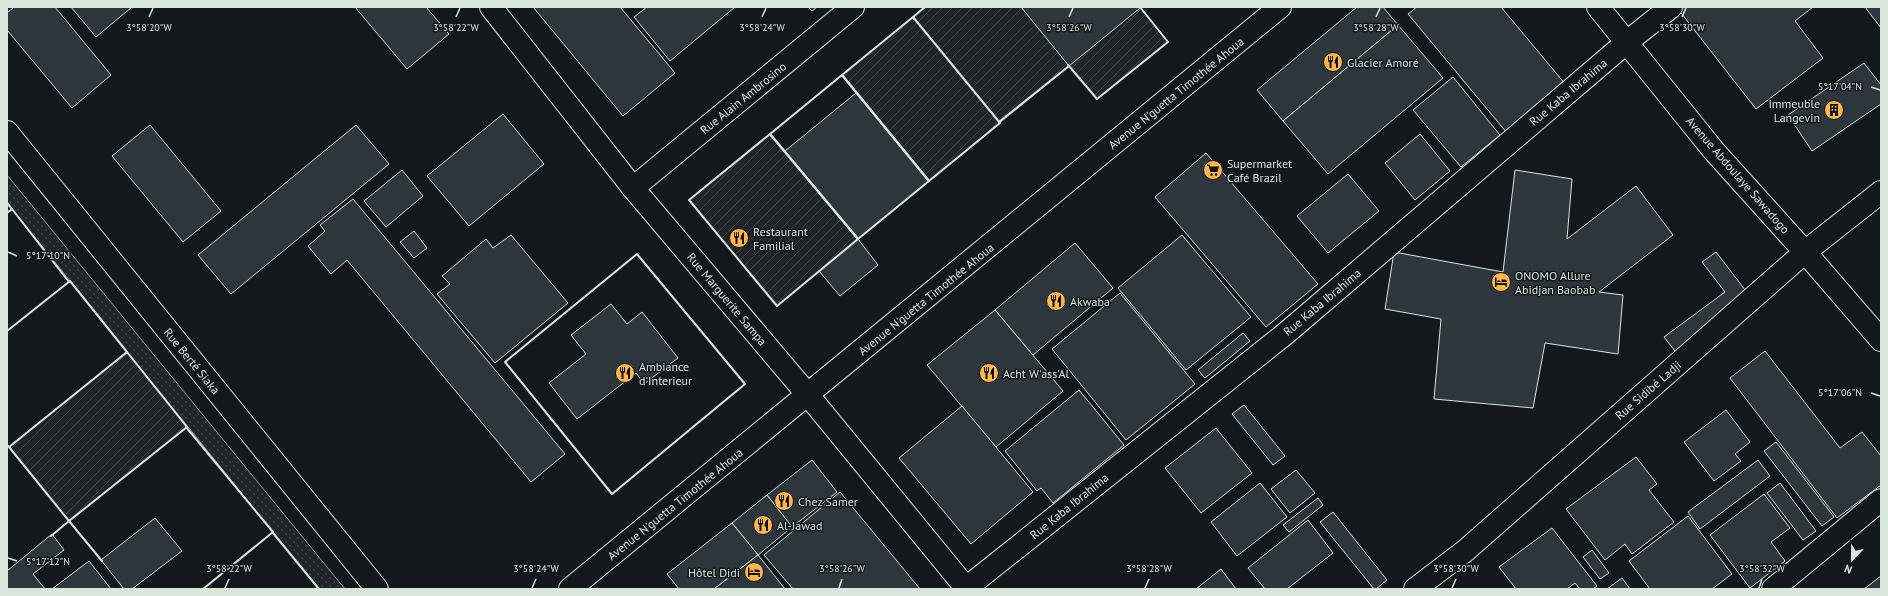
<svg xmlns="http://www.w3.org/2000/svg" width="1888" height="596" font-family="'PT Sans',sans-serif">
  <defs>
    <pattern id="grass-dots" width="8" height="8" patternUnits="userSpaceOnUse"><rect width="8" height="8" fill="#202428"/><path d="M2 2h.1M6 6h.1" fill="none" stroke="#404447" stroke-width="1.8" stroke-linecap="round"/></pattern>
    <pattern id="garden-furrows" width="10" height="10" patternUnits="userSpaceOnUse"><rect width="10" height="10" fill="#202428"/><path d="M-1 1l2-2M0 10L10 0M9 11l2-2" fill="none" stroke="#404447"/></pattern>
  </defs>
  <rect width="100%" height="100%" fill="#14181c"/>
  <path fill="url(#grass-dots)" stroke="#939e99" d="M7,175L345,589H319L7,203Z"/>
  <g fill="url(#garden-furrows)" stroke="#939e99">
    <path d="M925,7H1140L1168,42L1097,99L1069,66L929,181L842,75Z"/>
    <path d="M770,134L858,239L777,306L689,200Z"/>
    <path d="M127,352L187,427L69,521L9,447Z"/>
  </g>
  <g fill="#2c363c" stroke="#d8e6dc">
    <path d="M14,7H55L111,75L72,108L7,30V13Z"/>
    <path d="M71,7H132L96,37Z"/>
    <path d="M355,7H426L449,34L407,69Z"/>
    <path d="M533,7H620L675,73L623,116Z"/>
    <path d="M647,7H735L670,61L634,17Z"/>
    <path d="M808,7H817L812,11Z"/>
    <path d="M1021,7H1140V8L1069,66Z"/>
    <path d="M1357,7H1383L1398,25L1283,121L1257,90Z"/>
    <path d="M1417,7H1501L1566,85L1507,133L1408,14Z"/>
    <path d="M1681,7H1813L1795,21L1823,58L1756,109L1678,9Z"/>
    <path d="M1865,7H1881V28Z"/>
    <path d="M1398,25L1443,78L1328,174L1283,121Z"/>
    <path d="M1864,63L1881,85V104L1812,151L1788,115Z"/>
    <path d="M1453,77L1500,135L1461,167L1413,110Z"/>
    <path d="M856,93L929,181L858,239L785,151Z"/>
    <path d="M503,114L544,164L469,226L427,176Z"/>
    <path d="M150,125L221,211L183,242L112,156Z"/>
    <path d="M356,125L389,164L231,294L198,255Z"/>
    <path d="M1420,134L1450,171L1415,200L1385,163Z"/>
    <path d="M1206,153L1318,284L1266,327L1155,197Z"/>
    <path d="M402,170L423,196L386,227L364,201Z"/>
    <path d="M1515,170L1572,179L1567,239L1636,186L1673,235L1599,292L1623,295L1618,354L1545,343L1533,408L1434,399L1441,319L1385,309L1394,252L1503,272Z"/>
    <path d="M1348,174L1379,211L1328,253L1297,216Z"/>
    <path d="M353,199L565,454L531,482L347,260L331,274L308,246L325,231L320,225Z"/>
    <path d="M414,231L427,248L414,258L400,242Z"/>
    <path d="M511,235L568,303L495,363L437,294L450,284L442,276L486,239L493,248Z"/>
    <path d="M1182,235L1251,317L1186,370L1118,288Z"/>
    <path d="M858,239L878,265L840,296L819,271Z"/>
    <path d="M1075,243L1113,288L1033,355L995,310Z"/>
    <path d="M1716,252L1749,295L1675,351L1664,337L1725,292L1702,262Z"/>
    <path d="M1120,293L1195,384L1126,440L1052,349Z"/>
    <path d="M611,304L627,324L642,312L678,358L644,384L636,373L577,419L549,383L586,354L571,335Z"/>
    <path d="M995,310L1063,391L996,447L927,365Z"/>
    <path d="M1243,333L1250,341L1205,378L1198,370Z"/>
    <path d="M1765,351L1840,448L1862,432L1881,456V485L1837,518L1730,378Z"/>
    <path d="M1079,390L1124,445L1053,503L1041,488L1037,491L1005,451Z"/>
    <path d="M1244,405L1285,456L1273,465L1232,414Z"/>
    <path d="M962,406L1033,492L971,544L899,458Z"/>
    <path d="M1726,410L1750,442L1735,454L1741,461L1714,481L1684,442Z"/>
    <path d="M1216,428L1252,473L1201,513L1165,468Z"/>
    <path d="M1776,442L1834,517L1822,526L1764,451Z"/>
    <path d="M1636,457L1657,484L1649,490L1674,522L1632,554L1625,544L1605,560L1566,509Z"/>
    <path d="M812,460L837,492L792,527L767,495Z"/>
    <path d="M1758,460L1770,476L1700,529L1688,512Z"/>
    <path d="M1296,470L1315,493L1290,513L1271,489Z"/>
    <path d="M1260,483L1287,517L1237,556L1211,522Z"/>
    <path d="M1780,483L1816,531L1803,540L1767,493Z"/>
    <path d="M840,492L920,589H793L764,555Z"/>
    <path d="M1764,494L1790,528L1771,542L1785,561L1750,588L1710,535Z"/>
    <path d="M767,495L792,527L758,555L732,523Z"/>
    <path d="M1318,498L1323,505L1289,532L1283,525Z"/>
    <path d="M1333,512L1387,580L1376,589H1374L1320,522Z"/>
    <path d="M1688,516L1732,574L1712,589H1650L1629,561Z"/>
    <path d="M155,518L182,551L132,589H124L101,560Z"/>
    <path d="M1308,520L1333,553L1287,589H1265L1248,568Z"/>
    <path d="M732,523L758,555L714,589H679L667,574Z"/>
    <path d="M1552,528L1597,586L1593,589H1580L1575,583L1567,589H1516L1499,567Z"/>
    <path d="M52,534L64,550L33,574L45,589H7V571Z"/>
    <path d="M1592,550L1609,573L1600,579L1583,557Z"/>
    <path d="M758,555L785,589H714Z"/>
    <path d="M89,561L111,589H52Z"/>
    <path d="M1221,569L1236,589H1196Z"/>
    <path d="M1881,576V589H1864Z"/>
    <path d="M1622,578L1630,589H1607Z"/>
  </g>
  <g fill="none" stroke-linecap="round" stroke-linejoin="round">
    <defs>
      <g id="minor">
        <path d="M491,7L633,188L808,395L967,589"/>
        <path d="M1598,7L1714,151L1805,252L1881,340"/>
        <path d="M7,132L377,589"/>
        <path d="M633,188L853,7"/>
        <path d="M965,589L1285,334L1627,42L1671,7"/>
        <path d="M1415,589L1465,551L1805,252L1881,192"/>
        <path d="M1773,589L1881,500"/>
      </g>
      <path id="tertiary" d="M570,589L1280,7"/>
    </defs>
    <use href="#minor" stroke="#d8e6dc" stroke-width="24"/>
    <use href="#tertiary" stroke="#d8e6dc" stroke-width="24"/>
    <use href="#minor" stroke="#14181c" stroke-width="22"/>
    <use href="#tertiary" stroke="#14181c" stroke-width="22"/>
    <g stroke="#d8e6dc" stroke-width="2">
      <path d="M913,17L1000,123L929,181L842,75Z"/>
      <path d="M914,19L913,17L925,7"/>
      <path d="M1069,66L1097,99L1168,42L1140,7"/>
      <path d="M842,75L929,181L858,239L770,134Z"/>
      <path d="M999,122L1069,66L1068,65"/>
      <path d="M770,134L858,239L777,306L689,200Z"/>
      <path d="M7,203L12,209"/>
      <path d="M7,213L12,209L69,282"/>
      <path d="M637,254L745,384L612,494L505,362Z"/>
      <path d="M7,331L70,281L127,352L126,353"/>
      <path d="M186,427L273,532L203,589"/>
      <path d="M7,445L9,447L69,521L187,427L127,352L9,447"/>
      <path d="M69,521L102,561"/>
      <path d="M273,533L319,589"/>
      <path d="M51,536L69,521"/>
    </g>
  </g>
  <path fill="none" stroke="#d8e6dc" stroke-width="1.5" d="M149,17L153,8M456,17L460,8M762,17L766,8M1069,17L1073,8M1376,17L1380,8M1682,17L1686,8M1871,87L1880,90M8,252L17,256M1871,393L1880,396M8,558L17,561M225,588L229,579M532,588L536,579M839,588L842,579M1145,588L1149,579M1452,588L1456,579M1759,588L1762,579"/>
  <defs>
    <symbol id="restaurant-disc" viewBox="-11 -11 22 22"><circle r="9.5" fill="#ffb74d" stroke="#14181c"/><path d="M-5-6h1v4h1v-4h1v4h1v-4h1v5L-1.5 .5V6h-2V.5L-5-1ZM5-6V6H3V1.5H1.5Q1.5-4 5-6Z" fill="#111"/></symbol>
    <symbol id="building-disc" viewBox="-11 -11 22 22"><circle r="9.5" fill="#ffb74d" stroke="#14181c"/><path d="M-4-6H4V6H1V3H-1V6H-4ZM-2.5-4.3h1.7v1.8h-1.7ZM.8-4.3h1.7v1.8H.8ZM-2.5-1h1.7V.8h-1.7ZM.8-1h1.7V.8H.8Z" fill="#111"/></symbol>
    <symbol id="supermarket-disc" viewBox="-11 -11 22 22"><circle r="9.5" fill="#ffb74d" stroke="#14181c"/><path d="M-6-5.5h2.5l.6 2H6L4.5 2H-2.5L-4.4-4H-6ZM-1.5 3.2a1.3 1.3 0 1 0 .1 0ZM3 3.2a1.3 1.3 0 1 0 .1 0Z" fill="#111"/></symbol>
    <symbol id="hotel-disc" viewBox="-11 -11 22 22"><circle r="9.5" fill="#ffb74d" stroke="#14181c"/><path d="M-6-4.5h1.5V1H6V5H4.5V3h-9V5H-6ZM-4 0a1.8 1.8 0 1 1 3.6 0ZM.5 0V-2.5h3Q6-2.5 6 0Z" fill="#111"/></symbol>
  </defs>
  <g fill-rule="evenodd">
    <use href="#restaurant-disc" x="1322" y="51" width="22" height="22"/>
    <use href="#building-disc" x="1823" y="99" width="22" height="22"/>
    <use href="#supermarket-disc" x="1202" y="159" width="22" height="22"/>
    <use href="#restaurant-disc" x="728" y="227" width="22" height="22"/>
    <use href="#hotel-disc" x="1490" y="271" width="22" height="22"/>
    <use href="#restaurant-disc" x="1045" y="290" width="22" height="22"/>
    <use href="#restaurant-disc" x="614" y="362" width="22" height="22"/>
    <use href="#restaurant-disc" x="978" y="362" width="22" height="22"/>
    <use href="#restaurant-disc" x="773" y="490" width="22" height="22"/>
    <use href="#restaurant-disc" x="752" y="514" width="22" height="22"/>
    <use href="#hotel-disc" x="743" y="561" width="22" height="22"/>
  </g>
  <g text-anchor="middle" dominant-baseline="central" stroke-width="3" stroke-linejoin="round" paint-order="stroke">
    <g font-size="12" fill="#d8e6dc" stroke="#14181c" text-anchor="start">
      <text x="1347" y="62">Glacier Amoré</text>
      <text x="1820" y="103" text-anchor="end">Immeuble<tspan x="1820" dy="14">Langevin</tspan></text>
      <text x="1227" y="163">Supermarket<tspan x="1227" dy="14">Café Brazil</tspan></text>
      <text x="753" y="231">Restaurant<tspan x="753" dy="14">Familial</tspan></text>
      <text x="1515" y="275">ONOMO Allure<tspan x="1515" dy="14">Abidjan Baobab</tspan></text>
      <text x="1070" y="301">Akwaba</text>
      <text x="639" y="366">Ambiance<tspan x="639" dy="14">d'Interieur</tspan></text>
      <text x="1003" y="373">Acht W'ass'Al</text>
      <text x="798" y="501">Chez Samer</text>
      <text x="777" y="525">Al-Jawad</text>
      <text x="740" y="572" text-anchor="end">Hôtel Didi</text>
    </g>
    <g font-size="12" fill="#d8e6dc" stroke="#14181c">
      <text transform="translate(1568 92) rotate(-40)">Rue Kaba Ibrahima</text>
      <text transform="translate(1176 93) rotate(-39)">Avenue N'guetta Timothée Ahoua</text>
      <text transform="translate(743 98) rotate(-39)">Rue Alain Ambrosino</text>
      <text transform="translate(1738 175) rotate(49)">Avenue Abdoulaye Sawadogo</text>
      <text transform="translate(727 299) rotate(50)">Rue Marguerite Sampa</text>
      <text transform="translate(926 299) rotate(-39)">Avenue N'guetta Timothée Ahoua</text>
      <text transform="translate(1322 302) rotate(-40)">Rue Kaba Ibrahima</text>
      <text transform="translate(192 361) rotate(51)">Rue Berté Siaka</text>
      <text transform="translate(1648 390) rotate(-41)">Rue Sidibé Ladji</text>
      <text transform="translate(675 504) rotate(-39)">Avenue N'guetta Timothée Ahoua</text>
      <text transform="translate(1069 506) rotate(-39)">Rue Kaba Ibrahima</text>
    </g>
  </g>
  <g font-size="10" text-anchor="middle" fill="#d8e6dc" stroke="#14181c" stroke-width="3" stroke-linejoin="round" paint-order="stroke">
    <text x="149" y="31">3°58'20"W</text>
    <text x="456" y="31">3°58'22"W</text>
    <text x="762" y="31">3°58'24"W</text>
    <text x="1069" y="31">3°58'26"W</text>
    <text x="1376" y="31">3°58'28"W</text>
    <text x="1682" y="31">3°58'30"W</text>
    <text x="1840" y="90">5°17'04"N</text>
    <text x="48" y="259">5°17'10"N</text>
    <text x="1840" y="396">5°17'06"N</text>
    <text x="48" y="565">5°17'12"N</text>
    <text x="229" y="572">3°58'22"W</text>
    <text x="536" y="572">3°58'24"W</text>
    <text x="842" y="572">3°58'26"W</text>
    <text x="1149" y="572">3°58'28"W</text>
    <text x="1456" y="572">3°58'30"W</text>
    <text x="1762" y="572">3°58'32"W</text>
  </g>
  <rect width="1888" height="596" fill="none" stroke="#d8e6dc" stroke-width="16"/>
  <g transform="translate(1852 560) rotate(202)" stroke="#14181c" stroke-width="3" paint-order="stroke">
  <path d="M0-3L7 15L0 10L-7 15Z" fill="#d8e6dc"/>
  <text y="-6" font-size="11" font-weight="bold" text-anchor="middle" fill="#d8e6dc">N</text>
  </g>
</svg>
